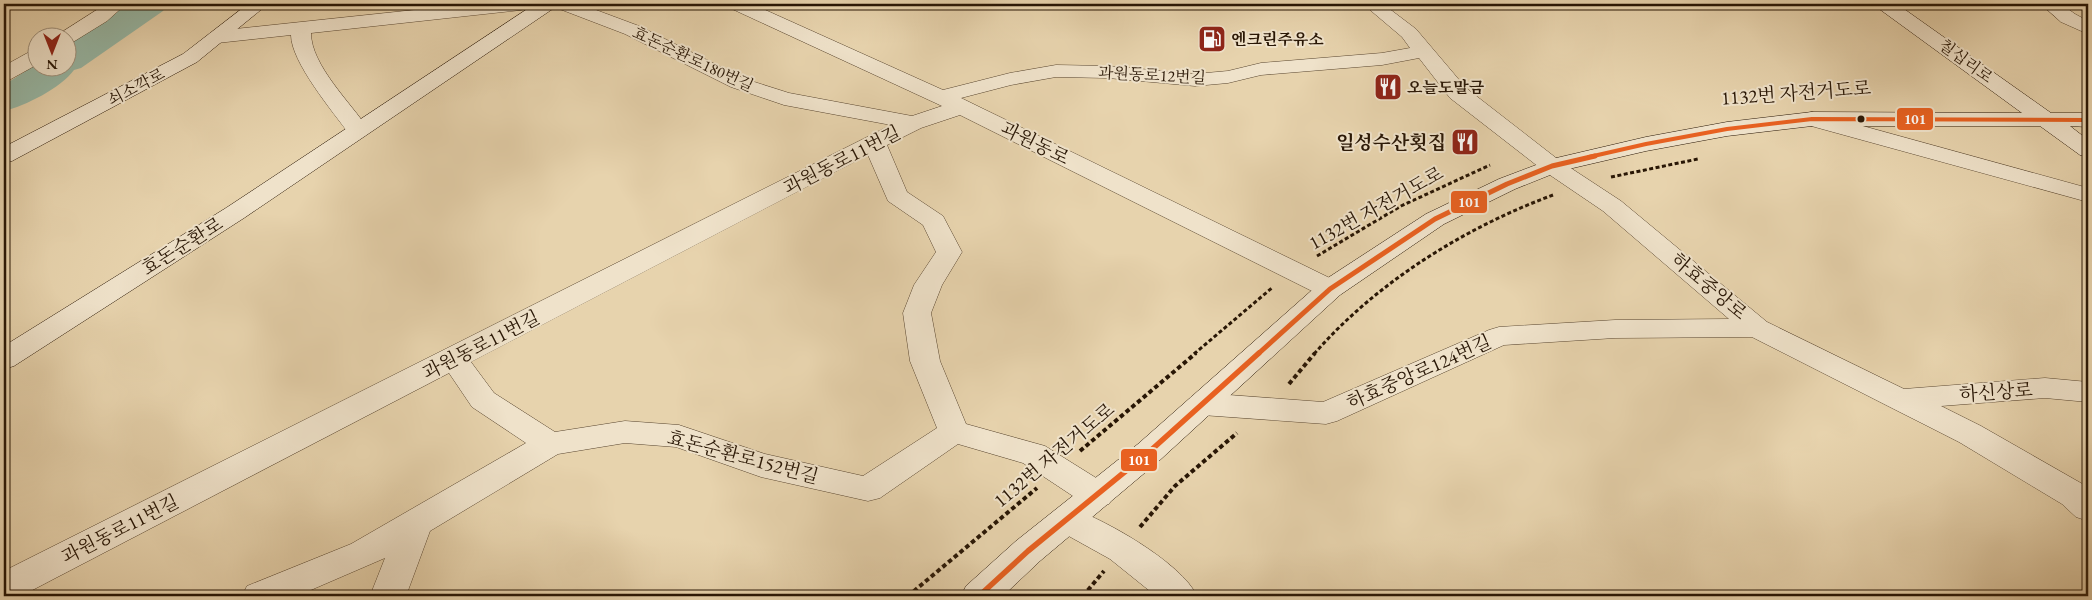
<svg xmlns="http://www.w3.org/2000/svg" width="2092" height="600" font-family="'EB Garamond','Noto Serif KR',serif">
  <rect width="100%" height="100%" fill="#e7d3ad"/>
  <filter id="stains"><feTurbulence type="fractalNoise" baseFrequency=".004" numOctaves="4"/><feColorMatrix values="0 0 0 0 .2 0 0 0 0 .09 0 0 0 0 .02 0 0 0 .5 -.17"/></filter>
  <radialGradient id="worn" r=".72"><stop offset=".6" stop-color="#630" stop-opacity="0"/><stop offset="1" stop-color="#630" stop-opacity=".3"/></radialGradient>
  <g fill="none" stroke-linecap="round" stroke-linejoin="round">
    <path fill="#97b8a6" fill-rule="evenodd" d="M128,4H168L163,11L81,68L74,70C61,88 25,106 4,111V85L38,63V68H68V44Z"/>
    <defs>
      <g id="street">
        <path d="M106,4H126L107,21L73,42L68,44V38H57L59,34Z"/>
        <path d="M471,4H530L528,8L521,10L311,33C311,65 351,103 369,130L366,135L358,137L350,135C333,112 291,62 291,35L217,43L210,41L207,37L210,33L217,31Z"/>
        <path d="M555,4H580L639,26L745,79L789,93L912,116L942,106L730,8L728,4H752L943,90L1010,73L1056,65L1108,66L1195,74L1228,71L1261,63L1382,53L1410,48L1402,37L1363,4H1383L1416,29L1466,88L1560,161L1621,201L1767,322L1904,389L2045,378L2088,382V402L2045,398L1941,406L1981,426L2086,486L2088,488V521L2076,517L2062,504L1959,442L1752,337L1615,338L1504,345L1337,421L1326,424L1202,415L1191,411L1187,404L1191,397L1202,393L1323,402L1489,330L1499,327L1615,320L1729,319L1603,211L1544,171L1450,98L1419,58L1382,65L1261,75L1228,83L1195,86L1108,78L1056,77L1011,85L961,98L1340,283L1344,289L1340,295L1330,297L1320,295L960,115L921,128L887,145L907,192L943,216L962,252L942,285L931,313L940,361L966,424L1045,446L1109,486L1114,495L1109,504L1097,507L1085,504L1023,463L958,444L880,498L868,501L761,477L676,447L625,443L558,454L430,531L406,596H370L385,558L297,596H242L247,586L351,544L526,443L472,407L449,373L21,596H4V571L891,125L784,105L731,87L625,34L557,8ZM868,155L888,201L923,225L936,252L914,285L903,313L910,361L937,428L863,476L765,454L679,425L625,421L555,432L494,393L471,362Z"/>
        <path d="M2041,4H2061L2075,14L2088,21V34L2061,22Z"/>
        <path d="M38,49V64L11,79L4,81V66L31,51Z"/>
        <path d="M1812,112L2088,188V202L1804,124L1801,119L1804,114Z"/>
        <path d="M1068,507C1103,518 1182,563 1197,596H1156L1110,559L1056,529L1051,520L1056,511Z"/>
      </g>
      <g id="secondary">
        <path d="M248,4H268L197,62L12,161L4,163V147L183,54Z"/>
        <path d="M535,4H556L554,8L244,218L14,366L4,369V346L226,208Z"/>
        <path d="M1876,4H1897L2051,113H2088V127L2070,126L2088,140V157L2080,155L2040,126H1812L1727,136L1646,151L1560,171L1515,189L1444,224L1340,295L1160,460L1040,561L1003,596H961L966,586L1016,541L1138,444L1320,283L1426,214L1499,179L1552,159L1646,137L1727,122L1812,112L2022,113L1878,8Z"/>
      </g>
    </defs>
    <use href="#street" stroke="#58452f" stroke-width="1"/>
    <use href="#secondary" stroke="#281605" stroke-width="1"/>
    <g stroke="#281605" stroke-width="3" stroke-dasharray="4 2.5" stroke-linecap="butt">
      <path d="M1611,177L1698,159"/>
      <path d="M1317,256L1401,206L1490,165"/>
      <path d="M1194,354L1273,287"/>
      <path d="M1314,354C1377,282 1464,228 1553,195"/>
    </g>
    <g stroke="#281605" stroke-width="4" stroke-dasharray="4.5 3" stroke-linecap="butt">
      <path d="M1289,384L1315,353"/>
      <path d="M1080,451L1196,353"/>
      <path d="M1140,527L1175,486L1237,433"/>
      <path d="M908,596L1037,488"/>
      <path d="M1083,596L1104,571"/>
    </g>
    <use href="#street" fill="#efe2ca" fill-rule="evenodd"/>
    <use href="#secondary" fill="#efe2ca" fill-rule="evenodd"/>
    <defs>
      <path id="bus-1-far2" d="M1589,157L1646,144L1727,129L1812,119L2088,120"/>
      <path id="bus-1-far1" d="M1258,354L1330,289L1435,219L1507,184L1552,166L1595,156"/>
      <path id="bus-1" d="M979,596L1028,551L1149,452L1259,353"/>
    </defs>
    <use href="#bus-1-far2" stroke="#efe2ca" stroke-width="7"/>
    <use href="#bus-1-far1" stroke="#efe2ca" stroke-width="9"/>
    <use href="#bus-1" stroke="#efe2ca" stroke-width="9"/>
    <use href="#bus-1-far2" stroke="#e86121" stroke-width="4"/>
    <use href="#bus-1-far1" stroke="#e86121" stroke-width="5"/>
    <use href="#bus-1" stroke="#e86121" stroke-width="5.5"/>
  </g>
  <defs>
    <symbol id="fuel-square" viewBox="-11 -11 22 22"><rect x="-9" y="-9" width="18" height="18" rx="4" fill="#8f2418" stroke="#efe2ca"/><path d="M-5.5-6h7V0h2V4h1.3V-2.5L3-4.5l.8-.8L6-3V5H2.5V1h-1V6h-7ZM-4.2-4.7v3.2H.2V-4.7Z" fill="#fff"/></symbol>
    <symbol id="restaurant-square" viewBox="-11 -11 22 22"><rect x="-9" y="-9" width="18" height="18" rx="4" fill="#8f2418" stroke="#efe2ca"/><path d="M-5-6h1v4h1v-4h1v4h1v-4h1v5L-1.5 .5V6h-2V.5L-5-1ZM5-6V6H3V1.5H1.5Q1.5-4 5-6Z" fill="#fff"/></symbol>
  </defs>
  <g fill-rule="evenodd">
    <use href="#fuel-square" x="1196" y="23" width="32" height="32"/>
    <use href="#restaurant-square" x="1372" y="71" width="32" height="32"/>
    <use href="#restaurant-square" x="1449" y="126" width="32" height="32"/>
  </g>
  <circle fill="#281605" stroke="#efe2ca" stroke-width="2" cx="1861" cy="119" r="4.5"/>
  <g text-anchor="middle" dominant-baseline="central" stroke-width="4" stroke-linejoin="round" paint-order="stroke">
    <g font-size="16" font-weight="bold" fill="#281605" stroke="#efe2ca" text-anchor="start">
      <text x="1231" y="39">엔크린주유소</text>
      <text x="1407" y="87">오늘도말금</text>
    </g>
    <g font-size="16" fill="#281605" stroke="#efe2ca">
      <text transform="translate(693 59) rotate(25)">효돈순환로180번길</text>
      <text transform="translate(1966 61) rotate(36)">칠십리로</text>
      <text transform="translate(1152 75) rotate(3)">과원동로12번길</text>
      <text transform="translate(136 87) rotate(-28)">쇠소깍로</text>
    </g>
    <g font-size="19" fill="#281605" stroke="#efe2ca">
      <text transform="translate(1796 93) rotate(-4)">1132번 자전거도로</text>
      <text transform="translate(1035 143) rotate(26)">과원동로</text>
      <text transform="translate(842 160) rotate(-27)">과원동로11번길</text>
      <text transform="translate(1376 208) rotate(-29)">1132번 자전거도로</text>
      <text transform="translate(182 246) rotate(-32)">효돈순환로</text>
      <text transform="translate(1709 286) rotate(40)">하효중앙로</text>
      <text transform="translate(481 345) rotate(-27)">과원동로11번길</text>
      <text transform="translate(1419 372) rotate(-24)">하효중앙로124번길</text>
      <text transform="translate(1996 392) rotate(-4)">하신상로</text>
      <text transform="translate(1054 455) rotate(-40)">1132번 자전거도로</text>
      <text transform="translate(743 457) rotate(15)">효돈순환로152번길</text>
      <text transform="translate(120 529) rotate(-27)">과원동로11번길</text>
    </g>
    <g font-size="19" font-weight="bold" fill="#281605" stroke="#efe2ca" text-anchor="end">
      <text x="1446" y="142">일성수산횟집</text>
    </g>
  </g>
  <g stroke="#efe2ca" stroke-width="2">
    <rect x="1896" y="107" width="38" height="24" rx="5" fill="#e86121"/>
    <rect x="1450" y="190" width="38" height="24" rx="5" fill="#e86121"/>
    <rect x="1120" y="448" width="38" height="24" rx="5" fill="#e86121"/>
  </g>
  <g font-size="14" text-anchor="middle" font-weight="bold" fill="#fff">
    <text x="1915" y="124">101</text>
    <text x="1469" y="207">101</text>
    <text x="1139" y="465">101</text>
  </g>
  <rect width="2092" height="600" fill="none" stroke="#e7d3ad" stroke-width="20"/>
  <rect x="5" y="5" width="2082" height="590" fill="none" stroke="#281605" stroke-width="2.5"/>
  <rect x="10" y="10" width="2072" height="580" fill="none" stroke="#281605"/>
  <g transform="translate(52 52) rotate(180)"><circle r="24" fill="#efe2ca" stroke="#9f907b"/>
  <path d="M0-4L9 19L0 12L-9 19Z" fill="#8f2418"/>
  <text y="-8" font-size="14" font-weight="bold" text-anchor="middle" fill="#281605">N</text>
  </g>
  <rect width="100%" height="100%" filter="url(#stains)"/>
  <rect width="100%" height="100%" fill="url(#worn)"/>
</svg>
